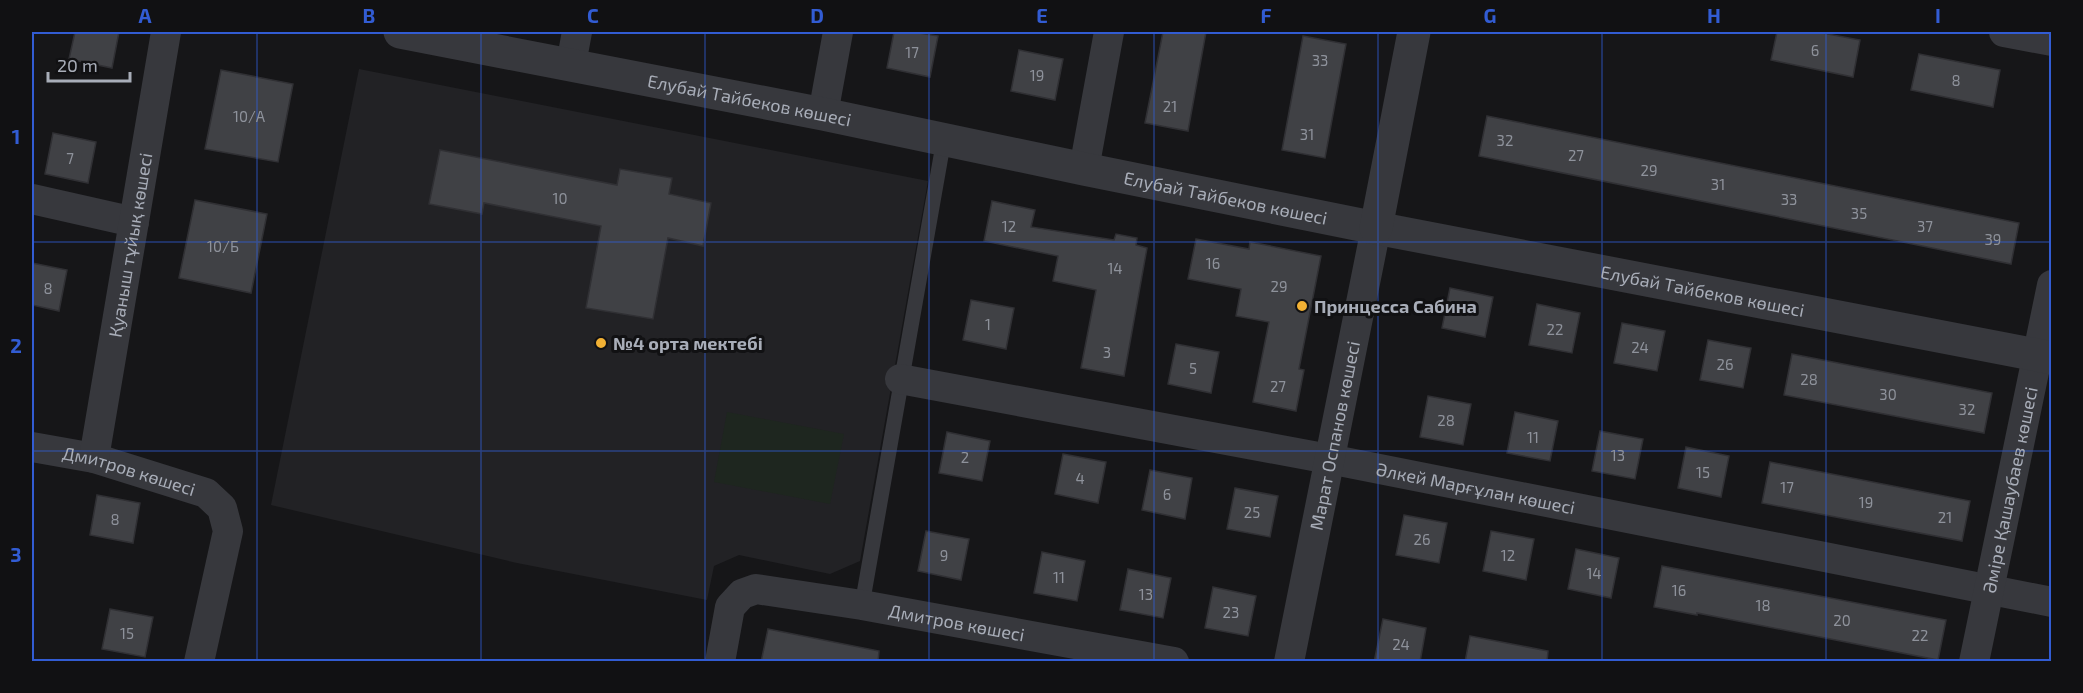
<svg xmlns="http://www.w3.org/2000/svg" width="2083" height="693" font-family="'Exo 2',sans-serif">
  <rect width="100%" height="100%" fill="#161618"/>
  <path fill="#222225" d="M359,69L928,181L860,561L830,574L739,555L714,566L707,600L517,563L271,505Z"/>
  <path fill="#1e261f" d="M727,412L844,434L830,504L714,482Z"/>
  <g fill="#404145" stroke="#303034" stroke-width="1.5">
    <path d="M75,32H119L112,68L69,59Z"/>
    <path d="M894,32H913L938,36L930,77L887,68Z"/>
    <path d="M1163,32H1206L1188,131L1145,123Z"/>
    <path d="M1777,32H1817L1860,40L1853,77L1771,60Z"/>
    <path d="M1303,36L1346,44L1325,158L1282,150Z"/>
    <path d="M1019,50L1063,59L1055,100L1011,91Z"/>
    <path d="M1919,54L2000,70L1993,107L1911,90Z"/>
    <path d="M221,70L293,84L278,162L205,149Z"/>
    <path d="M1487,116L2019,223L2011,264L1479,156Z"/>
    <path d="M53,133L96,142L88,183L45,174Z"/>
    <path d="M440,150L617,185L620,169L672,178L669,194L711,203L703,246L668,238L653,319L586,308L601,226L484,203L482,214L429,204Z"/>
    <path d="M195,200L267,214L251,293L179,278Z"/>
    <path d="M992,201L1035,210L1031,227L1114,240L1116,234L1137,238L1136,245L1147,248L1124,376L1081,368L1096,290L1053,281L1058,256L984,241Z"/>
    <path d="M1196,239L1249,249L1250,242L1321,256L1299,369L1304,370L1296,411L1253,402L1269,322L1236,316L1241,289L1188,279Z"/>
    <path d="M32,263L67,270L59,311L32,305Z"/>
    <path d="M1450,288L1493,297L1485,337L1442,328Z"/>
    <path d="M971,300L1014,308L1006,349L963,340Z"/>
    <path d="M1537,304L1580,313L1572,353L1529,345Z"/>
    <path d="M1622,323L1665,331L1657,371L1614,363Z"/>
    <path d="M1708,340L1751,348L1743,388L1700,380Z"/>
    <path d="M1176,344L1219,352L1211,393L1168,384Z"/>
    <path d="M1792,354L1992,393L1984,433L1784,395Z"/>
    <path d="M1428,396L1471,404L1463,445L1420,437Z"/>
    <path d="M1515,412L1558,421L1550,461L1507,453Z"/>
    <path d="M1600,431L1643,439L1635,479L1592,471Z"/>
    <path d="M947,432L990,441L982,481L939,473Z"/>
    <path d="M1686,447L1729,456L1721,497L1678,488Z"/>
    <path d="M1063,454L1106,462L1098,503L1055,494Z"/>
    <path d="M1770,462L1970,501L1962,541L1762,503Z"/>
    <path d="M1150,470L1192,478L1185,519L1142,510Z"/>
    <path d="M1235,488L1278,496L1270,537L1227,529Z"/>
    <path d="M97,495L140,503L133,543L90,535Z"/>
    <path d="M1404,515L1447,523L1439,563L1396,555Z"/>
    <path d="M926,531L969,539L961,580L918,571Z"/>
    <path d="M1491,531L1534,539L1526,580L1483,571Z"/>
    <path d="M1576,549L1619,558L1611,598L1568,589Z"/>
    <path d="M1042,552L1085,561L1077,601L1034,593Z"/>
    <path d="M1662,566L1946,620L1938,660L1697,613V615L1654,607Z"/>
    <path d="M1128,569L1171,578L1163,618L1120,610Z"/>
    <path d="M1213,587L1256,596L1248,636L1205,628Z"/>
    <path d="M110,609L153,617L145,657L102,649Z"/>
    <path d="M1383,619L1426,628L1420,662H1374Z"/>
    <path d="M768,629L879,651L878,662H761Z"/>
    <path d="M1470,636L1548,651L1547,662H1465Z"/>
  </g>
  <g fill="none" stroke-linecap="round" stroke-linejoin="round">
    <path stroke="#37383d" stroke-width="15" d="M862,605L944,139"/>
    <g stroke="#37383d" stroke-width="30">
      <path d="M2004,32L2052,41"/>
      <path d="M571,64L577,32"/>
      <path d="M823,114L838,32"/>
      <path d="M1084,169L1109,32"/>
      <path d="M32,199L134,222"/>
      <path id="s1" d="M900,379L1329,459L2052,602"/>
      <path id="s2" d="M32,447L94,458L206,493L222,508L228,531L199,662"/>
      <path id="s3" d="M94,458L166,32"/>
      <path id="s4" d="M720,662L730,607L742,594L756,589L862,605L1174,662"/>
      <path id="s5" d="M1289,662L1376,228"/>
      <path id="s6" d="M1974,662L2052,285"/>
    </g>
    <g stroke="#37383d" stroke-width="33">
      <path id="s7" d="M400,32L823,114L1084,169L1376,228L2052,358"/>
      <path d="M1376,228L1414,32"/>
    </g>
  </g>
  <path fill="none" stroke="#325cd3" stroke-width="1.5" stroke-opacity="0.55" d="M257,32V662M481,32V662M705,32V662M929,32V662M1154,32V662M1378,32V662M1602,32V662M1826,32V662M32,242H2052M32,451H2052"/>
  <g fill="#f2b134" stroke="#111113" stroke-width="2">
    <circle cx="1302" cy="306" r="6"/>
    <circle cx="601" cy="343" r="6"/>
  </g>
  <g text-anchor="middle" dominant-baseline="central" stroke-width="6" stroke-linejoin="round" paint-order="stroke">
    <g font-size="15" fill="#8e929b">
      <text x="1815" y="50">6</text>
      <text x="912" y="52">17</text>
      <text x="1320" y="60">33</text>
      <text x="1037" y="75">19</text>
      <text x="1956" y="80">8</text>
      <text x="1170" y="106">21</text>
      <text x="249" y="116">10/А</text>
      <text x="1307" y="134">31</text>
      <text x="1505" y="140">32</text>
      <text x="1576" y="155">27</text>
      <text x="70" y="158">7</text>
      <text x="1649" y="170">29</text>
      <text x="1718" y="184">31</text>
      <text x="560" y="198">10</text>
      <text x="1789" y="199">33</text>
      <text x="1859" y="213">35</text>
      <text x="1009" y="226">12</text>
      <text x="1925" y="226">37</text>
      <text x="1993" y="239">39</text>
      <text x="223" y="246">10/Б</text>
      <text x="1213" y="263">16</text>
      <text x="1115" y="268">14</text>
      <text x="1279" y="286">29</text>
      <text x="48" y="288">8</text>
      <text x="988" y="324">1</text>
      <text x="1555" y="329">22</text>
      <text x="1640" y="347">24</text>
      <text x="1107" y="352">3</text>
      <text x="1725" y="364">26</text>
      <text x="1193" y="368">5</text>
      <text x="1809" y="379">28</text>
      <text x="1278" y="386">27</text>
      <text x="1888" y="394">30</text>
      <text x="1967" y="409">32</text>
      <text x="1446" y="420">28</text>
      <text x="1533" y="437">11</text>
      <text x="1618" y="455">13</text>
      <text x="965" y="457">2</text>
      <text x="1703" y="472">15</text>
      <text x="1080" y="478">4</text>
      <text x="1787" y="487">17</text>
      <text x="1167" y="494">6</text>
      <text x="1866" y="502">19</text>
      <text x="1252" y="512">25</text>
      <text x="1945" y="517">21</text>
      <text x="115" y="519">8</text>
      <text x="1422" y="539">26</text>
      <text x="944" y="555">9</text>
      <text x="1508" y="555">12</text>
      <text x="1594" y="573">14</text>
      <text x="1059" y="577">11</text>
      <text x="1679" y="590">16</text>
      <text x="1146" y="594">13</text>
      <text x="1763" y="605">18</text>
      <text x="1231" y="612">23</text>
      <text x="1842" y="620">20</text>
      <text x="127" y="633">15</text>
      <text x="1920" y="635">22</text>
      <text x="1401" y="644">24</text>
    </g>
    <g font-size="18" fill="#a8adb8" stroke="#111113">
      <text stroke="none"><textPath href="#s7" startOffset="356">Елубай Тайбеков көшесі</textPath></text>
      <text stroke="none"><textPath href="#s7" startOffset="842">Елубай Тайбеков көшесі</textPath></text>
      <text stroke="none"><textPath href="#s3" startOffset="216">Қуаныш тұйық көшесі</textPath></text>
      <text stroke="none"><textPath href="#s7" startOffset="1328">Елубай Тайбеков көшесі</textPath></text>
      <text stroke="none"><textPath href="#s5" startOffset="231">Марат Оспанов көшесі</textPath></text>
      <text stroke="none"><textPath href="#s2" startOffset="100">Дмитров көшесі</textPath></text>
      <text stroke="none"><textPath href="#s1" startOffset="586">Әлкей Марғұлан көшесі</textPath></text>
      <text stroke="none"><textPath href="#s6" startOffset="176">Әміре Қашаубаев көшесі</textPath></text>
      <text stroke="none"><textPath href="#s4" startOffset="292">Дмитров көшесі</textPath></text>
    </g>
    <g font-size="18" font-weight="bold" fill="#a8adb8" stroke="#111113" text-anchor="start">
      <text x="1314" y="306">Принцесса Сабина</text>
      <text x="613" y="343">№4 орта мектебі</text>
    </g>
  </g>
  <rect width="2083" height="693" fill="none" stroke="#111113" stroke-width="66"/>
  <path d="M48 72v9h82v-9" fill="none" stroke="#a8adb8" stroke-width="3"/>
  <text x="57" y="72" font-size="18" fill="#a8adb8" stroke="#111113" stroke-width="4.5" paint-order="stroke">20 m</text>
  <rect x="33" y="33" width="2017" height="627" fill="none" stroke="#325cd3" stroke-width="2"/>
  <g font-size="20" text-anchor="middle" font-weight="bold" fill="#325cd3">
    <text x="145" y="23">A</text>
    <text x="369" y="23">B</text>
    <text x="593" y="23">C</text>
    <text x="817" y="23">D</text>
    <text x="1042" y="23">E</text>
    <text x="1266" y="23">F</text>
    <text x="1490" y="23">G</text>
    <text x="1714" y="23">H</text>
    <text x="1938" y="23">I</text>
    <text x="16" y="144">1</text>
    <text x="16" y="353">2</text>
    <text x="16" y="562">3</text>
  </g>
</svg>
